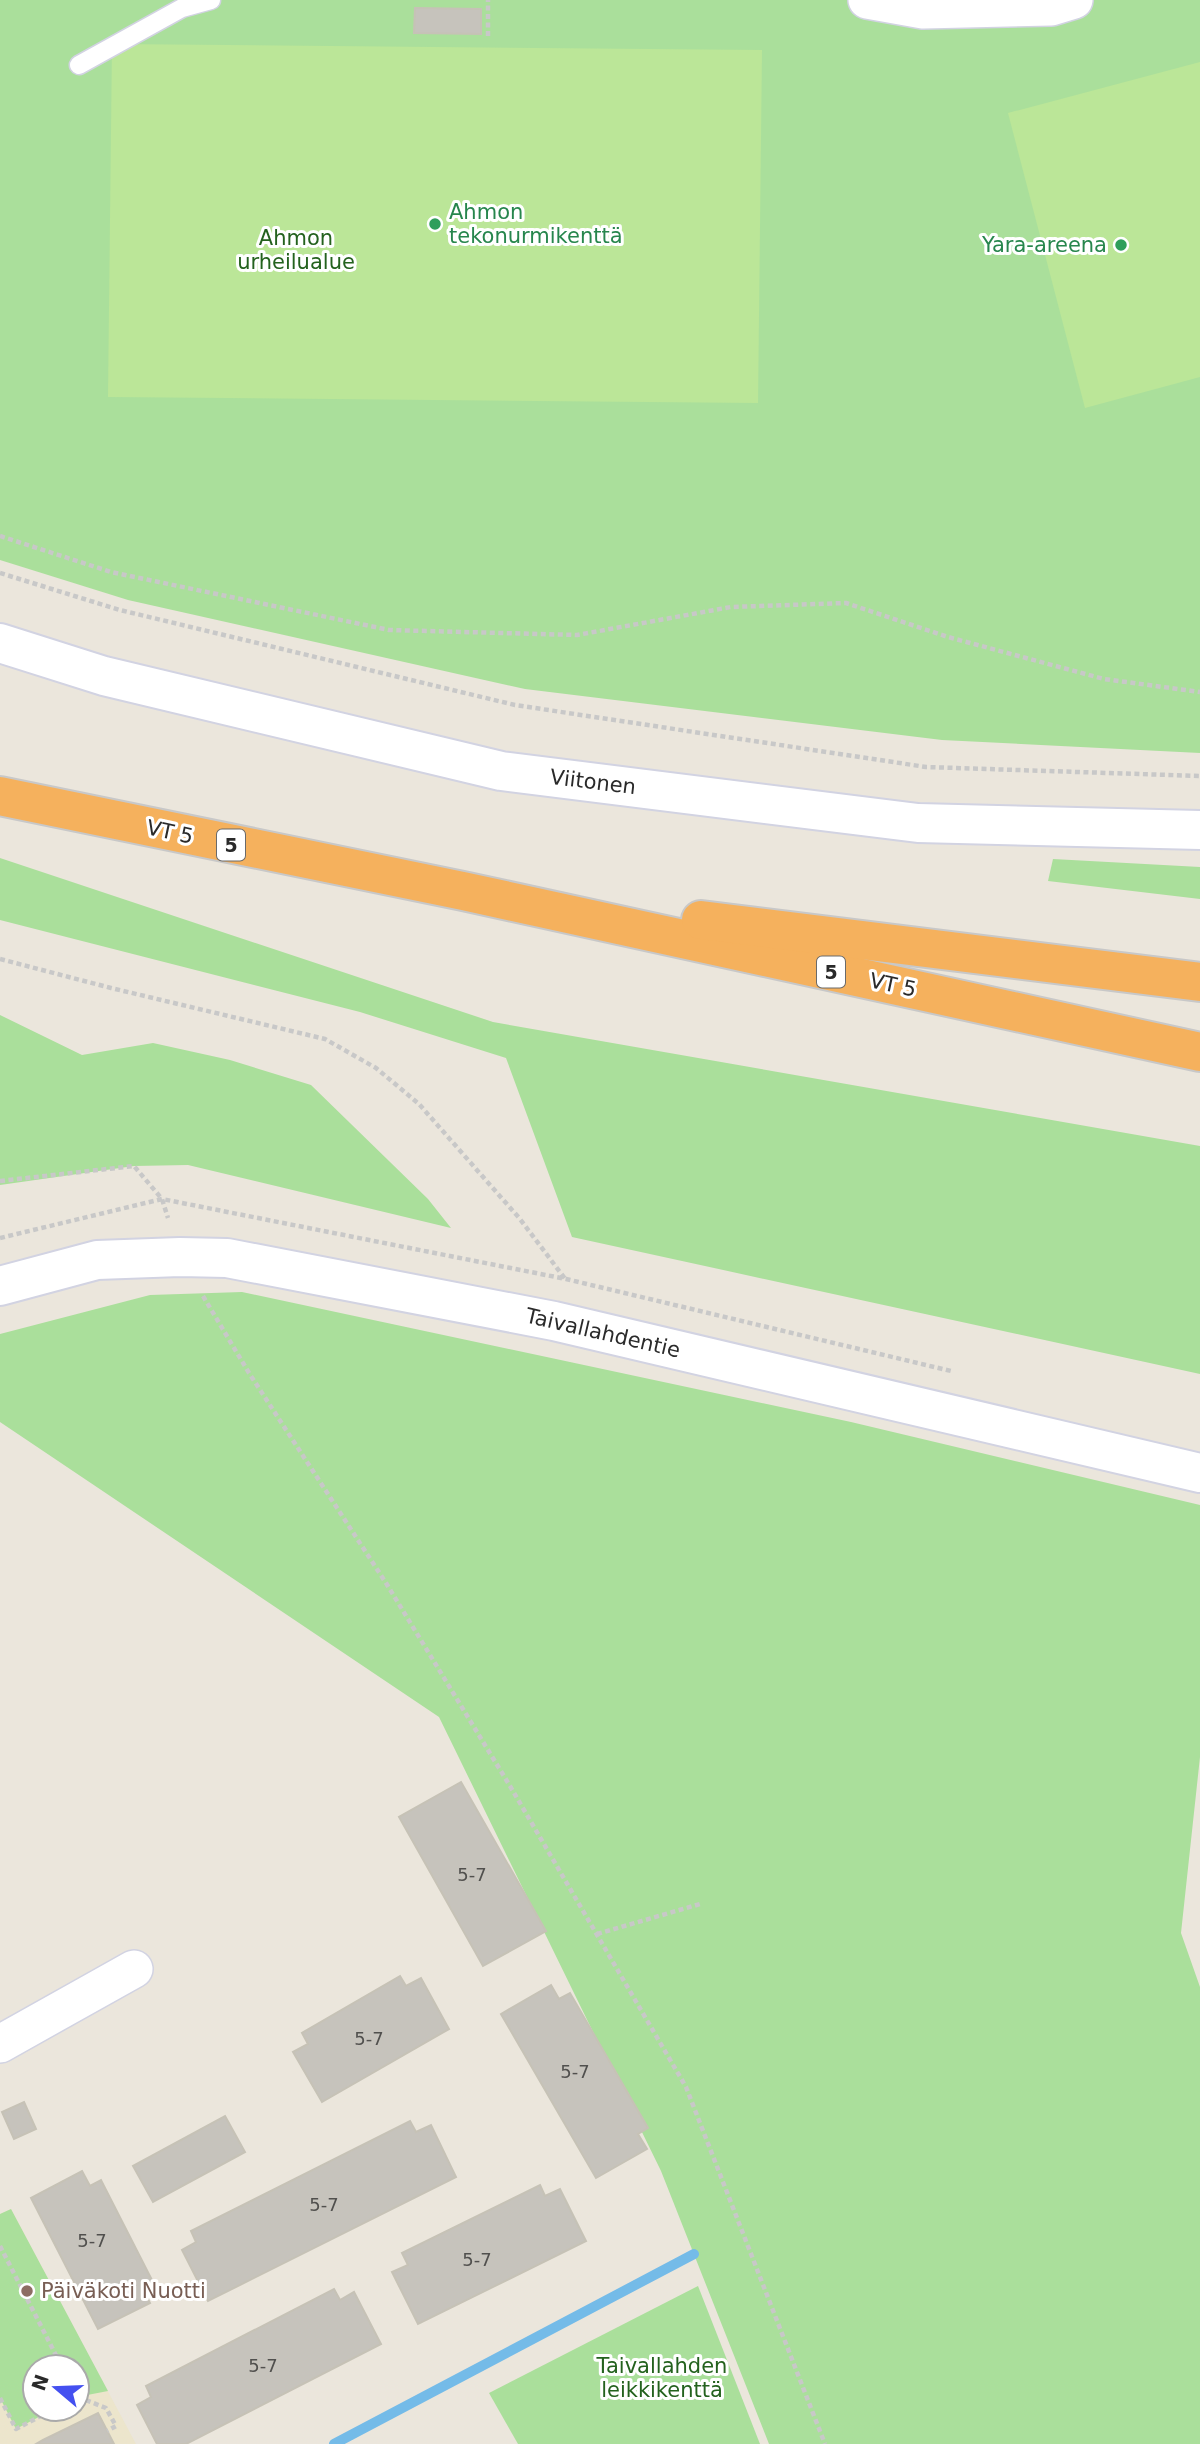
<svg xmlns="http://www.w3.org/2000/svg" width="1200" height="2444" font-family="'DejaVu Sans',sans-serif">
  <rect width="100%" height="100%" fill="#ebe6dc"/>
  <path fill="#ece5cc" fill-rule="evenodd" d="M11,2209L136,2444H0V2214ZM35,2367H77V2409H35Z"/>
  <g fill="#aadf9b">
    <path d="M0,0H1200V753L942,740L525,689L128,600L0,560Z"/>
    <path d="M0,858L493,1022L1200,1146V1374L572,1237L506,1058L360,1012L0,920Z"/>
    <path d="M1053,859L1200,867V899L1048,881Z"/>
    <path d="M0,1015L82,1055L153,1043L230,1060L311,1085L428,1199L451,1228L188,1165L134,1166L0,1185Z"/>
    <path d="M242,1292L851,1422L1200,1505V1757L1181,1933L1200,1987V2444H769L661,2171L439,1717L0,1422V1334L150,1295Z"/>
    <path d="M11,2209L108,2391L77,2397V2367H35V2409H54L16,2429L0,2398V2214Z"/>
    <path d="M698,2286L760,2444H518L489,2393Z"/>
  </g>
  <g fill="#bbe698">
    <path d="M112,44L762,50L758,403L108,397Z"/>
    <path d="M1200,62V377L1085,408L1008,113Z"/>
  </g>
  <g fill="none" stroke-linecap="round" stroke-linejoin="round">
    <path stroke="#74bbe8" stroke-width="10" d="M334,2444L694,2254"/>
  </g>
  <g fill="#c6c3bc" stroke="#c6c2b6" stroke-width="2">
    <path d="M415,8L481,9V34L414,33Z"/>
    <path d="M461,1782L546,1931L483,1966L399,1817Z"/>
    <path d="M400,1976L406,1986L421,1978L449,2029L322,2102L293,2052L308,2044L302,2033Z"/>
    <path d="M551,1985L559,1999L570,1993L648,2128L638,2134L647,2149L596,2178L501,2014Z"/>
    <path d="M24,2102L36,2129L14,2139L2,2112Z"/>
    <path d="M225,2116L245,2152L153,2202L133,2166Z"/>
    <path d="M410,2121L416,2132L431,2125L456,2177L208,2301L182,2250L196,2242L191,2231Z"/>
    <path d="M82,2171L90,2186L101,2180L153,2282L142,2288L150,2303L98,2329L31,2198Z"/>
    <path d="M540,2185L545,2196L560,2189L586,2241L418,2324L392,2272L408,2265L402,2253Z"/>
    <path d="M334,2289L340,2300L354,2292L381,2344L186,2444H157L137,2405L151,2397L146,2386Z"/>
    <path d="M98,2413L114,2444H36L43,2440Z"/>
  </g>
  <g fill="none" stroke-linecap="round" stroke-linejoin="round">
    <defs>
      <path id="lane" d="M79,65L182,8L211,0"/>
      <g id="street">
        <path d="M867,0L923,10L1051,7L1074,0"/>
        <path d="M0,2044L134,1969"/>
      </g>
      <g id="secondary">
        <path d="M0,643L104,676L501,771L918,823L1200,830"/>
        <path d="M0,1286L97,1260L180,1257L227,1258L554,1321L1200,1473"/>
      </g>
      <g id="highway">
        <path d="M0,796L463,891L1200,1052"/>
        <path d="M701,920L1200,982"/>
      </g>
    </defs>
    <use href="#lane" stroke="#d2d3e2" stroke-width="21"/>
    <use href="#street" stroke="#d2d3e2" stroke-width="40"/>
    <use href="#secondary" stroke="#d2d3e2" stroke-width="42"/>
    <use href="#highway" stroke="#c8c8c8" stroke-width="42"/>
    <g stroke="#c8c8c8" stroke-width="4.5" stroke-dasharray="5 3.5" stroke-linecap="butt">
      <path d="M488,36V0"/>
      <path d="M0,536L111,572L389,630L577,635L731,607L846,603L948,637L1104,679L1200,692"/>
      <path d="M0,573L120,610L515,705L926,767L1200,776"/>
      <path d="M0,959L111,988L325,1039L376,1068L419,1104L520,1219L566,1280"/>
      <path d="M0,1181L134,1166L162,1199L168,1218"/>
      <path d="M0,1238L162,1199L566,1279L951,1371"/>
      <path d="M203,1296L249,1373L386,1583L510,1786L686,2087L825,2444"/>
      <path d="M597,1934L700,1904"/>
      <path d="M0,2246L62,2367"/>
      <path d="M78,2397L106,2408L116,2426L107,2431"/>
      <path d="M0,2398L16,2429L54,2409"/>
    </g>
    <use href="#lane" stroke="#fff" stroke-width="18"/>
    <use href="#street" stroke="#fff" stroke-width="37"/>
    <use href="#secondary" stroke="#fff" stroke-width="38"/>
    <use href="#highway" stroke="#f5b15d" stroke-width="38"/>
  </g>
  <g fill="#2e9e5b" stroke="#fff" stroke-width="2.5">
    <circle cx="435" cy="224" r="7"/>
    <circle cx="1121" cy="245" r="7"/>
  </g>
  <circle fill="#8d6e63" stroke="#fff" stroke-width="2.5" cx="27" cy="2291" r="7"/>
  <g text-anchor="middle" dominant-baseline="central" stroke-width="6" stroke-linejoin="round" paint-order="stroke">
    <g font-size="18" fill="#51504e">
      <text x="472" y="1874">5-7</text>
      <text x="369" y="2038">5-7</text>
      <text x="575" y="2071">5-7</text>
      <text x="324" y="2204">5-7</text>
      <text x="92" y="2240">5-7</text>
      <text x="477" y="2259">5-7</text>
      <text x="263" y="2365">5-7</text>
    </g>
    <g fill="#fff" stroke="#6a6a6a" stroke-width="2">
      <rect x="217" y="829.5" width="28" height="31" rx="5"/>
      <rect x="817" y="956.5" width="28" height="31" rx="5"/>
    </g>
    <g font-size="19" font-weight="bold" fill="#2a2a2a">
      <text x="231" y="845">5</text>
      <text x="831" y="972">5</text>
    </g>
    <g font-size="21" fill="#27864d" stroke="#fff" text-anchor="start">
      <text x="449" y="212">Ahmon<tspan x="449" dy="24">tekonurmikenttä</tspan></text>
      <text x="1107" y="245" text-anchor="end">Yara-areena</text>
    </g>
    <g font-size="21" fill="#24621e" stroke="#fff">
      <text x="296" y="238">Ahmon<tspan x="296" dy="24">urheilualue</tspan></text>
      <text x="662" y="2366">Taivallahden<tspan x="662" dy="24">leikkikenttä</tspan></text>
    </g>
    <g font-size="21" fill="#2a2a2a" stroke="#fff">
      <text transform="translate(593 782) rotate(7)">Viitonen</text>
      <text transform="translate(170 832) rotate(12)">VT 5</text>
      <text transform="translate(893 985) rotate(12)">VT 5</text>
      <text transform="translate(603 1333) rotate(13)">Taivallahdentie</text>
    </g>
    <g font-size="21" fill="#785e54" stroke="#fff" text-anchor="start">
      <text x="41" y="2291">Päiväkoti Nuotti</text>
    </g>
  </g>
  <g transform="translate(56 2388) rotate(289)"><circle r="33" fill="#ffffff" stroke="#aaaaaa" stroke-width="2"/>
  <path d="M0-5L12 26L0 18L-12 26Z" fill="#4450f0"/>
  <text y="-10" font-size="19" font-weight="bold" text-anchor="middle" fill="#2a2a2a">N</text>
  </g>
</svg>
